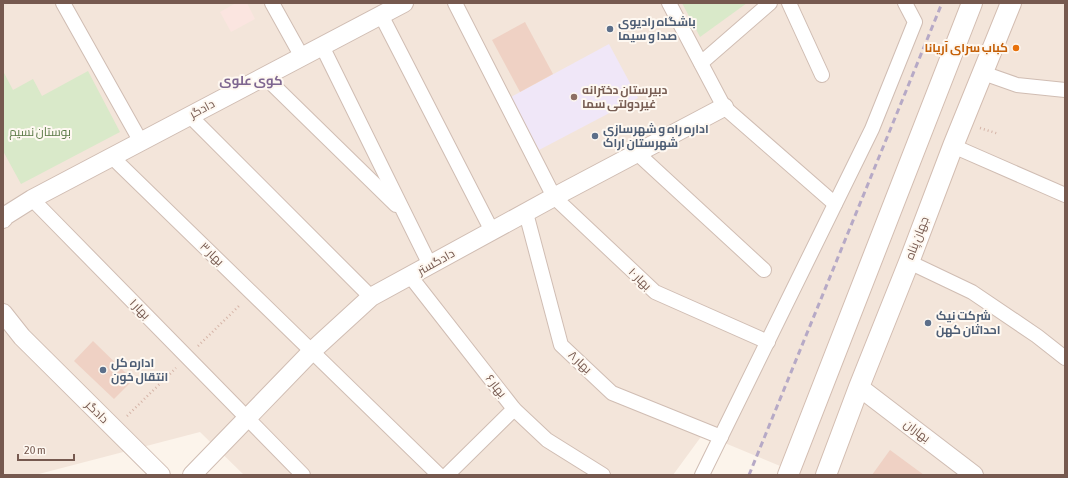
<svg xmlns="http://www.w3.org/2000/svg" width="1068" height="478" font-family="'Asap Condensed',Cairo,sans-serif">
  <rect width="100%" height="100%" fill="#fcf4eb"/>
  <path fill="#f3e5da" d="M3,3H1065V475H802L703,434L673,475H244L200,432L35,475H3Z"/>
  <path fill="#fbe5e0" d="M236,3H247L255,19L231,32L220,12Z"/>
  <path fill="#f0e7f8" d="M609,44L638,98L539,150L511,97Z"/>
  <g fill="#d9e9c9">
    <path d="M682,3H747L700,37Z"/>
    <path d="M3,71L13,90L33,79L42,96L88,71L120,132L21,184L3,151Z"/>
  </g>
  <g fill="#efd1c4">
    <path d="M525,22L553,74L520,92L492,40Z"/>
    <path d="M93,341L133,380L114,399L74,361Z"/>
    <path d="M890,450L924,475H872Z"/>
  </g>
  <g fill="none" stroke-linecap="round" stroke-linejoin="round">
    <defs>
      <g id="minor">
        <path d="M63,3L141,142"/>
        <path d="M272,3L302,57"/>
        <path d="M455,3L554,197L655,292L768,342"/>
        <path d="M669,3L724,107L835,204"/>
        <path d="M789,3L822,75"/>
        <path d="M381,15L492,231"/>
        <path d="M322,46L430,265"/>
        <path d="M701,63L770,3"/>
        <path d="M983,73L1017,85L1065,90"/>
        <path d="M265,77L396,205"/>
        <path d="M190,116L371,297"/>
        <path d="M953,146L1065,195"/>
        <path d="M637,153L764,270"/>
        <path d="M112,157L439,475"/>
        <path d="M32,199L303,475"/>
        <path d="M526,213L561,345L612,393L721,437"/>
        <path d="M909,262L972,292L1037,336L1065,358"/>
        <path d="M410,276L514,409L547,440L603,475"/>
        <path d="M447,475L514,409"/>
        <path d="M702,475L872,129L915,22L905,3"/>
      </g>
      <g id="tertiary">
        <path d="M3,219L5,216L32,199L404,3"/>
        <path d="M3,313L22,337L161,475"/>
        <path d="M859,387L974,475"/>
        <path d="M192,475L312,351L371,297L554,197L724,107"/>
      </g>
      <g id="secondary">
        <path d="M788,475L972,3"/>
        <path d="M826,475L859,387L909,262L953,146L1011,3"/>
      </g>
    </defs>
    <use href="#minor" stroke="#d0bdb3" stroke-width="16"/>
    <use href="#tertiary" stroke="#d0bdb3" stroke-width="20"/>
    <use href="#secondary" stroke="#d3bdb1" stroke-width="22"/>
    <g stroke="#d5b4a7" stroke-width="2.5" stroke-dasharray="1 3" stroke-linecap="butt">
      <path d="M980,128L999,134"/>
      <path d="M198,346L240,305"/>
      <path d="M127,416L176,368"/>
    </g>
    <use href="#minor" stroke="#fff" stroke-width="14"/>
    <use href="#tertiary" stroke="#fff" stroke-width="18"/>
    <use href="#secondary" stroke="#fff" stroke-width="20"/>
    <path stroke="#b6a9c6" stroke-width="3" stroke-dasharray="6 4" stroke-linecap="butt" d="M749,475L942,3"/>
  </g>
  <g fill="#5c6f8a" stroke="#fef8f1" stroke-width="1.5">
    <circle cx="610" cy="29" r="4"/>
    <circle cx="595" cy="136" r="4"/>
    <circle cx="928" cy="323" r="4"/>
    <circle cx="103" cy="370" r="4"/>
  </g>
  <circle fill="#e8710a" stroke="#fef8f1" stroke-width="1.5" cx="1016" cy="48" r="4"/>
  <circle fill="#8d6e63" stroke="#fef8f1" stroke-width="1.5" cx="574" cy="97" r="4"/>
  <g text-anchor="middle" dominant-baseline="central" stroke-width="4" stroke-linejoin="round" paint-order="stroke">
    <g font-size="12" font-weight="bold" fill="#4e5e75" stroke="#fef8f1" text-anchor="start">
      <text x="618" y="22">باشگاه رادیوی<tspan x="618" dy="14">صدا و سیما</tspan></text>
      <text x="603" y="129">اداره راه و شهرسازی<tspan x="603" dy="14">شهرستان اراک</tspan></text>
      <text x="936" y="316">شرکت نیک<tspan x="936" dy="14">احداثان کهن</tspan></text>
      <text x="111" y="363">اداره کل<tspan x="111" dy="14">انتقال خون</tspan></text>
    </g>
    <g font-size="12" font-weight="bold" fill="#c56008" stroke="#fef8f1" text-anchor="end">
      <text x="1008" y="48">کباب سرای آریانا</text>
    </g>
    <g font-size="12" font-weight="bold" fill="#785e54" stroke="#fef8f1" text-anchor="start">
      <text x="582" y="90">دبیرستان دخترانه<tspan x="582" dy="14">غیردولتی سما</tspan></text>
    </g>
    <g font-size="12" fill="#76594f" stroke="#fef8f1">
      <text transform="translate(202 109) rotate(-28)">دادگر</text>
      <text transform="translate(917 238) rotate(-69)">جهان پناه</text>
      <text transform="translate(212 254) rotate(44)">بهار ۳</text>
      <text transform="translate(436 262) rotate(-29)">دادگستر</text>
      <text transform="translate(640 279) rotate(44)">بهار ۱۰</text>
      <text transform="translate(140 309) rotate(46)">بهار ۱</text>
      <text transform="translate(580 362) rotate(43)">بهار ۸</text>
      <text transform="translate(496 386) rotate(52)">بهار ۶</text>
      <text transform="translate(97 412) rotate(45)">دادگر</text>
      <text transform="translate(917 431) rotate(37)">بهاران</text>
    </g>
    <g font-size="12" fill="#5b7a47" stroke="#fef8f1">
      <text x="40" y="132">بوستان نسیم</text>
    </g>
    <g font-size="13" font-weight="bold" fill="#7f6791" stroke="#fef8f1">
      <text x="251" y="80">کوی علوی</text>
    </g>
  </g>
  <rect width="1068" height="478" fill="none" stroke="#76594f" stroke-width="8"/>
  <path d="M18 454v6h56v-6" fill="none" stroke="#76594f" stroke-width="2"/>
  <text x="24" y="454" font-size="12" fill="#76594f" stroke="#fef8f1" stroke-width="3" paint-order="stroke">20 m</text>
</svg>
